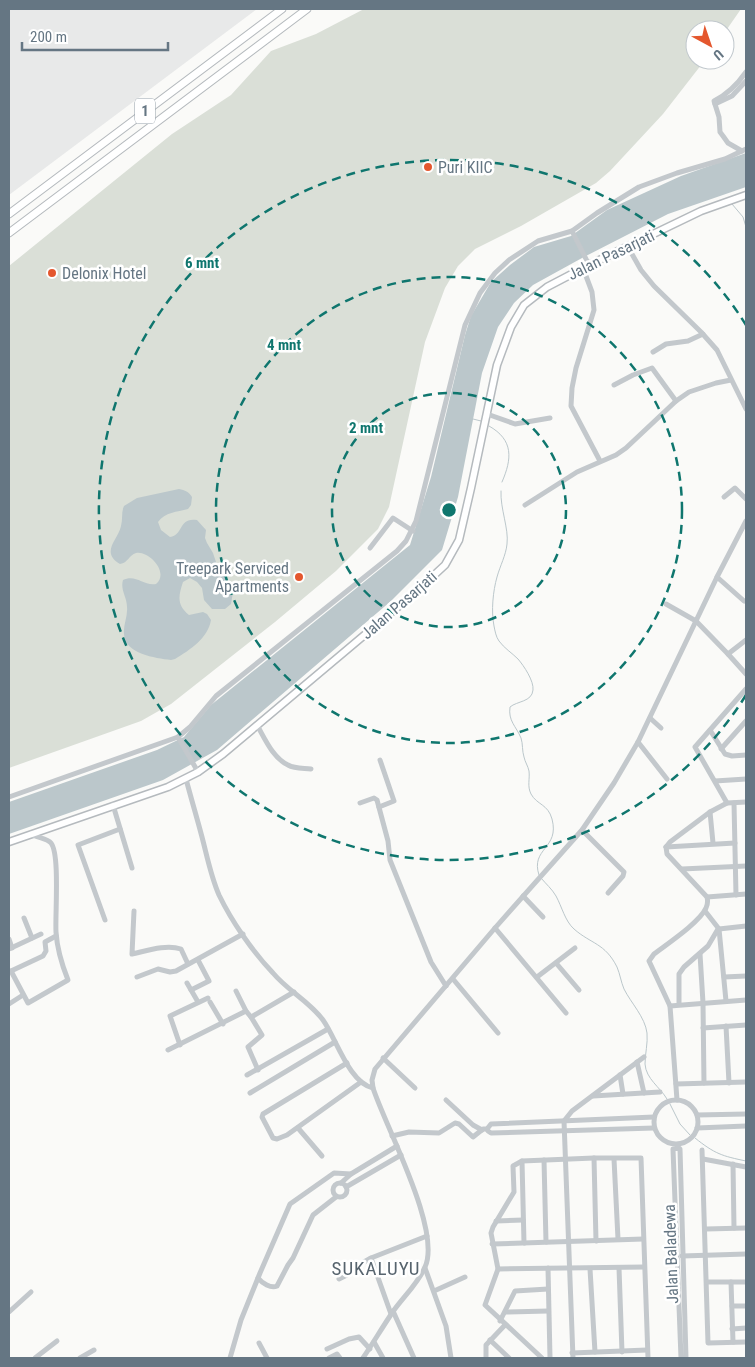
<svg xmlns="http://www.w3.org/2000/svg" width="755" height="1367" font-family="'Roboto Condensed',sans-serif">
  <rect width="100%" height="100%" fill="#fafaf8"/>
  <path fill="#e8e9e9" d="M9,9H257L9,195Z"/>
  <path fill="#dadfd7" d="M364,9H741L725,32V30H695V60H705L663,114L610,171L596,183L521,226L475,249L458,266L445,288L425,342L389,507L378,529L336,571L275,622L171,704L141,721L9,768V266L172,134L231,95L271,51L316,34Z"/>
  <g fill="#bbc7cb">
    <path d="M746,153V187L668,214L582,258L533,285L514,303L498,327L482,373L458,497L442,550L391,601L217,750L163,780L9,834V802L157,750L184,737L211,705L410,545L431,477L465,335L471,316L491,282L510,265L534,247L571,236L607,210L681,176Z"/>
    <path d="M179,489C185,490 189,492 192,497L191,505L188,509C177,512 165,512 158,522L161,530L170,537C184,535 178,517 197,520L206,530L205,538L207,543L213,553L218,568L228,581L233,592L231,604L225,609H212L204,600L202,588L197,582L190,578L183,582C178,597 177,605 189,615L203,612L207,614L211,620C208,638 190,650 175,659L171,660C155,658 125,654 124,634C123,625 128,616 127,607C127,597 120,590 123,580C136,574 143,586 156,584C170,572 148,550 136,553C129,555 128,563 120,564C100,552 118,540 121,526C123,519 121,512 124,506L137,498Z"/>
  </g>
  <g fill="none" stroke-linecap="round" stroke-linejoin="round">
    <g stroke="#bbc7cb" stroke-width="1">
      <path d="M732,204L743,217L746,227"/>
      <path d="M473,419L481,421"/>
      <path d="M489,426C514,440 512,459 502,482"/>
      <path d="M501,491C500,508 509,529 507,544C506,555 500,566 497,577C493,591 491,611 494,626C495,631 496,637 499,641C504,648 512,653 518,659C524,666 534,681 533,690C532,702 517,701 510,707C508,721 516,726 521,738C523,744 522,751 524,757C525,762 528,766 529,771C530,779 527,786 531,794C537,805 548,804 552,819C560,849 530,848 539,875"/>
      <path d="M541,878C546,884 552,889 556,896C562,907 565,921 574,929C591,944 605,943 617,967C620,974 621,982 624,989C631,1003 645,1017 647,1033C648,1043 645,1054 645,1064C646,1079 660,1087 667,1099"/>
      <path d="M670,1104L680,1124L690,1135"/>
      <path d="M695,1138C715,1154 722,1156 746,1161"/>
    </g>
    <defs>
      <path id="major" d="M9,842L168,787L198,772L223,754L418,590L445,565L459,540L471,488L497,365L511,327L524,305L547,287L589,265L701,211L746,195"/>
      <g id="highway">
        <path d="M9,214L282,9"/>
        <path d="M9,233L307,9"/>
      </g>
    </defs>
    <use href="#major" stroke="#b5babe" stroke-width="9"/>
    <use href="#highway" stroke="#b4b9bd" stroke-width="9"/>
    <g stroke="#c3c8cc" stroke-width="5">
      <path d="M715,104L732,96L746,81"/>
      <path d="M742,151L728,143L723,136L720,132L719,117L714,101C728,94 737,85 746,72"/>
      <path d="M572,231L589,265"/>
      <path d="M628,247L641,270L654,286L701,332L717,350L746,409"/>
      <path d="M583,268L592,292L594,310L576,368L572,388L571,406L600,461"/>
      <path d="M653,352L666,344L688,341L703,334"/>
      <path d="M614,385L633,375L652,368L676,401"/>
      <path d="M487,414L515,424L550,418"/>
      <path d="M724,497L735,488L746,499"/>
      <path d="M525,505L577,472L616,455L626,448L676,401L689,392L716,383L731,380"/>
      <path d="M370,548L393,518L413,531"/>
      <path d="M717,577L744,601"/>
      <path d="M666,604L696,621L728,654L746,640"/>
      <path d="M728,654L746,674"/>
      <path d="M650,718L661,728"/>
      <path d="M257,725C265,739 273,758 288,765C295,769 304,768 311,769"/>
      <path d="M710,730L725,754L732,756L746,755"/>
      <path d="M178,737L198,772"/>
      <path d="M638,742L667,779"/>
      <path d="M721,749L746,721"/>
      <path d="M186,779C191,798 197,818 202,837C207,856 211,877 219,895C232,922 253,952 273,973C288,991 309,1001 323,1020C336,1038 349,1083 373,1088"/>
      <path d="M715,781L746,779"/>
      <path d="M9,797L178,737L190,727L216,696L397,551L406,541L416,521L465,325L480,293L495,273L509,260L538,241L572,231L597,213L639,187L677,173L725,159L746,149"/>
      <path d="M360,803L374,798L377,800L388,841L390,860L431,962L446,986"/>
      <path d="M727,803L695,747L746,689"/>
      <path d="M734,803L736,895"/>
      <path d="M113,805L132,868"/>
      <path d="M379,807L394,801L380,760"/>
      <path d="M710,812L713,843"/>
      <path d="M582,830L624,872L623,876L608,893"/>
      <path d="M666,847L667,854L707,897C708,901 708,904 706,908C700,922 667,944 654,954L649,961L670,1006L677,1100"/>
      <path d="M666,847L670,842L710,812L727,803L746,802"/>
      <path d="M666,847L735,843"/>
      <path d="M682,869L746,866"/>
      <path d="M523,896L543,917"/>
      <path d="M707,897L746,894"/>
      <path d="M134,911L132,954C146,951 166,944 181,949L188,964"/>
      <path d="M705,911L719,929L726,1001"/>
      <path d="M24,918L32,938"/>
      <path d="M105,920L78,845L120,829"/>
      <path d="M495,928L566,1013"/>
      <path d="M719,929L746,926"/>
      <path d="M9,939L12,948"/>
      <path d="M9,949L41,934"/>
      <path d="M700,954L703,1003L704,1083"/>
      <path d="M556,963L579,990"/>
      <path d="M11,971L43,956L46,951L45,942L56,936"/>
      <path d="M9,972L11,971L28,1003L68,980C62,965 57,948 56,932C55,915 60,854 51,843C47,838 37,838 31,834"/>
      <path d="M137,977L158,969L170,972L176,971L243,934"/>
      <path d="M537,977L575,948"/>
      <path d="M724,977L746,976"/>
      <path d="M453,979L498,1033"/>
      <path d="M187,983L198,1002"/>
      <path d="M191,990L209,981L198,960"/>
      <path d="M236,991L246,1011"/>
      <path d="M210,1002L223,1024"/>
      <path d="M9,1004L23,995"/>
      <path d="M679,1004V974L684,967L708,946L718,929"/>
      <path d="M670,1006L746,1000"/>
      <path d="M251,1017L262,1035L248,1047L258,1070"/>
      <path d="M726,1026L729,1083"/>
      <path d="M703,1028L746,1025"/>
      <path d="M180,1045L170,1016L208,998"/>
      <path d="M168,1050L246,1011L251,1017L253,1016L294,992"/>
      <path d="M383,1058L415,1088"/>
      <path d="M637,1062L644,1093"/>
      <path d="M347,1063L263,1114L262,1117L273,1138L277,1139L287,1135L361,1082"/>
      <path d="M247,1075L328,1029"/>
      <path d="M620,1075L623,1094"/>
      <path d="M676,1084L746,1082"/>
      <path d="M250,1093L335,1042"/>
      <path d="M593,1096L660,1092"/>
      <circle cx="676" cy="1122" r="22"/>
      <path d="M446,1100L473,1125L482,1130"/>
      <path d="M697,1115L746,1114"/>
      <path d="M298,1128L322,1156"/>
      <path d="M697,1128L746,1126"/>
      <path d="M487,1129L488,1131L491,1133L654,1128"/>
      <path d="M392,1136L409,1132L439,1133L455,1123L459,1124L473,1137L483,1129H487L491,1124L654,1117"/>
      <path d="M702,1150L708,1343L746,1342"/>
      <path d="M594,1158L596,1241"/>
      <path d="M614,1159L618,1239"/>
      <path d="M703,1159L746,1167"/>
      <path d="M544,1160L546,1242"/>
      <path d="M522,1161L524,1243"/>
      <path d="M733,1164L734,1228"/>
      <path d="M341,1183L351,1174L397,1146"/>
      <circle cx="340" cy="1190" r="7"/>
      <path d="M346,1187L401,1155"/>
      <path d="M336,1197L313,1215L293,1258L288,1265L277,1286C271,1289 262,1283 258,1278L260,1273L290,1204L334,1173L351,1174"/>
      <path d="M496,1221L523,1220"/>
      <path d="M706,1229L746,1228"/>
      <path d="M492,1244L643,1239"/>
      <path d="M682,1256L746,1254"/>
      <path d="M371,1258L391,1314"/>
      <path d="M425,1268L446,1326L451,1358"/>
      <path d="M548,1268L550,1358"/>
      <path d="M619,1268L622,1352"/>
      <path d="M498,1269L644,1267"/>
      <path d="M590,1269L595,1352"/>
      <path d="M339,1279L351,1273L355,1267L371,1258L427,1236"/>
      <path d="M707,1282H746"/>
      <path d="M731,1282L733,1342"/>
      <path d="M434,1291L465,1277"/>
      <path d="M732,1306H746"/>
      <path d="M393,1311L414,1358"/>
      <path d="M9,1312L31,1292"/>
      <path d="M505,1312L548,1311"/>
      <path d="M500,1321L515,1291L548,1289"/>
      <path d="M732,1329L746,1328"/>
      <path d="M490,1340L509,1358"/>
      <path d="M374,1342L383,1358"/>
      <path d="M259,1343L267,1358"/>
      <path d="M327,1349L349,1339L359,1337L370,1349"/>
      <path d="M572,1353L647,1350"/>
      <path d="M35,1358L57,1341"/>
      <path d="M80,1358L94,1350"/>
      <path d="M230,1358L241,1320L258,1278"/>
      <path d="M329,1358L337,1354L340,1358"/>
      <path d="M363,1358C373,1343 382,1328 392,1313C402,1298 418,1284 425,1267C442,1230 386,1128 373,1088L372,1080L375,1069L495,928L582,830L614,783L638,742L717,577L746,521"/>
      <path d="M486,1358V1345L505,1325"/>
      <path d="M542,1358L485,1305L498,1269L491,1233L493,1227L514,1192L513,1166L522,1161L594,1158H641L648,1358"/>
      <path d="M573,1358L564,1121L572,1111L644,1057"/>
      <path d="M681,1358L673,1149L679,1148L680,1149L686,1358"/>
    </g>
    <use href="#major" stroke="#fff" stroke-width="6"/>
    <use href="#highway" stroke="#fff" stroke-width="7"/>
  </g>
  <g fill="none" stroke="#0f766e" stroke-width="2.5" stroke-dasharray="9 6">
    <circle cx="449" cy="510" r="117"/>
    <circle cx="449" cy="510" r="233"/>
    <path d="M746 695A350 350 0 1 1 746 325"/>
  </g>
  <g fill="#e4572e" stroke="#fff" stroke-width="2">
    <circle cx="428" cy="167" r="5"/>
    <circle cx="52" cy="273" r="5"/>
    <circle cx="299" cy="577" r="5"/>
  </g>
  <g text-anchor="middle" dominant-baseline="central" stroke-width="5" stroke-linejoin="round" paint-order="stroke">
    <rect fill="#fff" stroke="#939fa8" stroke-width="1" x="135" y="98.5" width="20" height="25" rx="4"/>
    <g font-size="15" font-weight="bold" fill="#657683">
      <text x="145" y="111">1</text>
    </g>
    <g font-size="16" fill="#657683" stroke="#fff" text-anchor="start">
      <text x="438" y="167">Puri KIIC</text>
      <text x="62" y="273">Delonix Hotel</text>
      <text x="289" y="568" text-anchor="end">Treepark Serviced<tspan x="289" dy="18">Apartments</tspan></text>
    </g>
    <g font-size="16" fill="#657683" stroke="#fff">
      <text transform="translate(611 255) rotate(-26)">Jalan Pasarjati</text>
      <text transform="translate(399 605) rotate(-41)">Jalan Pasarjati</text>
      <text transform="translate(671 1254) rotate(-92)">Jalan Baladewa</text>
    </g>
    <g font-size="19" letter-spacing="1" fill="#57646e" stroke="#fff">
      <text x="376" y="1268">SUKALUYU</text>
    </g>
  </g>
  <circle cx="449" cy="510" r="8" fill="#0f766e" stroke="#fff" stroke-width="2.5"/>
  <g font-size="15" text-anchor="middle" font-weight="bold" fill="#0f766e" stroke="#fff" stroke-width="5" stroke-linejoin="round" paint-order="stroke">
    <text x="202" y="268">6 mnt</text>
    <text x="284" y="350">4 mnt</text>
    <text x="366" y="433">2 mnt</text>
  </g>
  <rect width="755" height="1367" fill="none" stroke="#657683" stroke-width="20"/>
  <g transform="translate(710 45) rotate(140)"><circle r="24" fill="#ffffff" stroke="#c1c8cd"/>
  <path d="M0-4L9 19L0 12L-9 19Z" fill="#e4572e"/>
  <text y="-8" font-size="14" font-weight="bold" text-anchor="middle" fill="#657683">U</text>
  </g>
  <path d="M22 42v8h146v-8" fill="none" stroke="#657683" stroke-width="2.5"/>
  <text x="30" y="42" font-size="15" fill="#657683" stroke="#ffffff" stroke-width="4" paint-order="stroke">200 m</text>
</svg>
